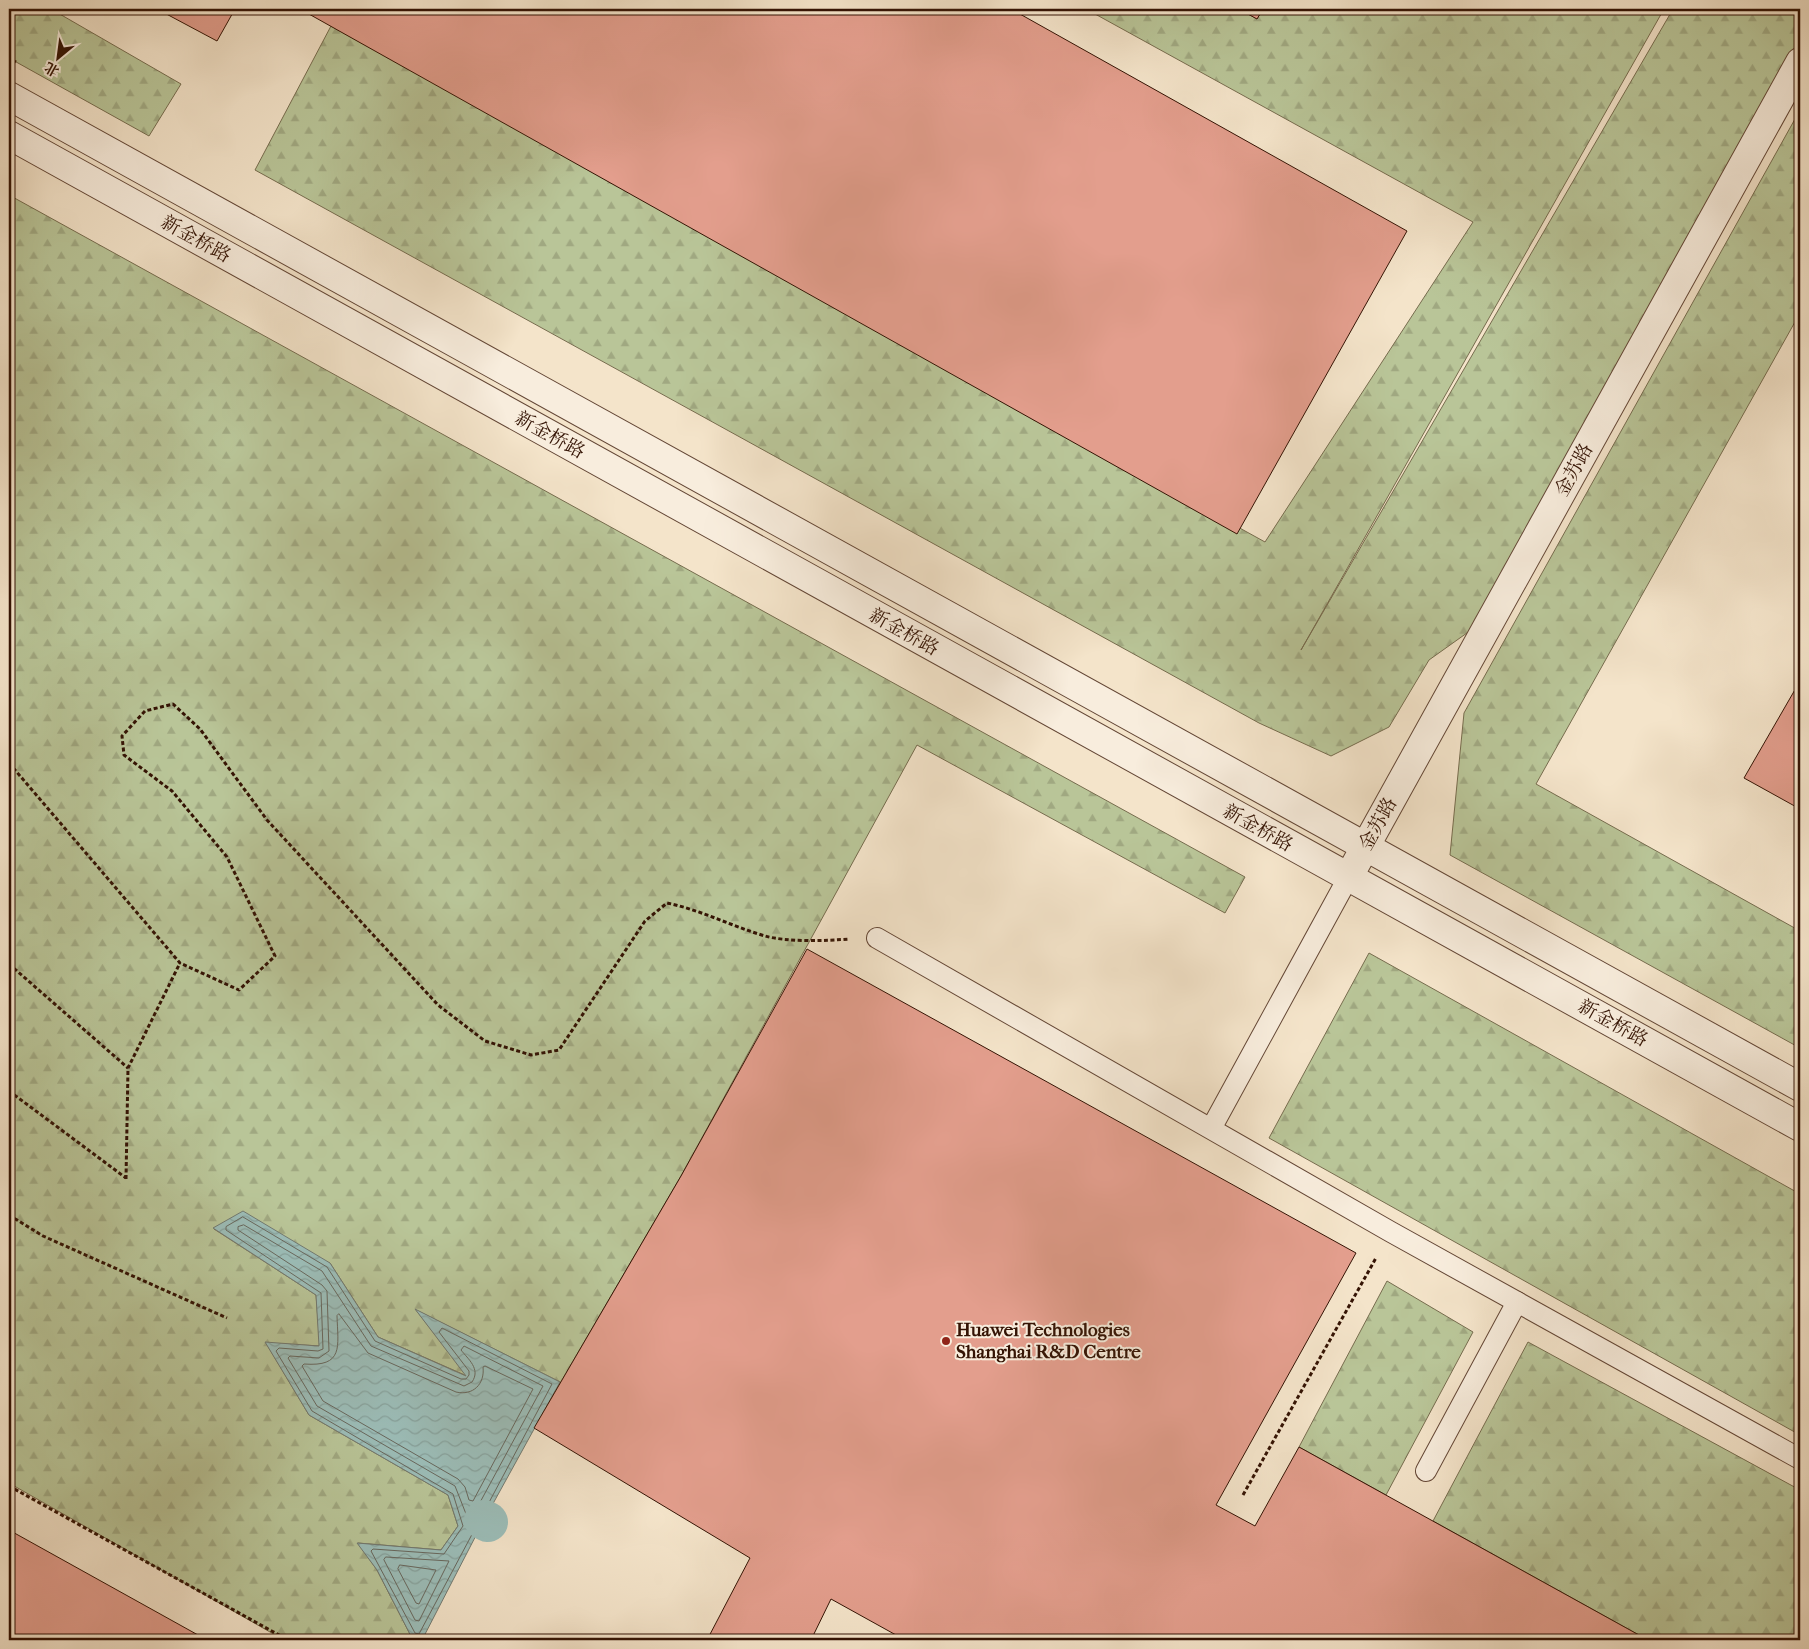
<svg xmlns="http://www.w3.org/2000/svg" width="1809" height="1649" font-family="'IM FELL French Canon','Noto Serif SC',serif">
  <defs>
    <pattern id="forest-firs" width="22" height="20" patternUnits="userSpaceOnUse" patternTransform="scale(1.25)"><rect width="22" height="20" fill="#b9c598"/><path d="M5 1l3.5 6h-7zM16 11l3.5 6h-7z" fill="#a0a881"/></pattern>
    <pattern id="water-waves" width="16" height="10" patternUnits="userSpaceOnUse" patternTransform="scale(1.25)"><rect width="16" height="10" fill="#9cbeb9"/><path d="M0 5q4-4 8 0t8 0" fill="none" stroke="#87a29d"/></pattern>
  </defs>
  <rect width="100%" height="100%" fill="#f4e4ca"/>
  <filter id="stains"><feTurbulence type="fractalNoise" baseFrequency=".004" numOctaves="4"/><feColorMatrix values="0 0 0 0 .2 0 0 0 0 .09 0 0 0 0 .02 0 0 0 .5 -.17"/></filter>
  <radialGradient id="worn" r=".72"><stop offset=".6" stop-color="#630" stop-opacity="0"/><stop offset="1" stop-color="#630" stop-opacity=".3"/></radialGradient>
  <g fill="url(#forest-firs)" stroke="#766c4e">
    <path d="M9,9H51L181,84L149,136L9,58Z"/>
    <path d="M1086,9H1239L1257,19L1263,9H1664L1301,650L1673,9H1800V62L1495,613L1429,660L1389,727L1331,756L1259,723L255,170L331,26L1265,542L1473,222Z"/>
    <path d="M1800,110V313L1536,784L1800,931V1048L1450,855L1464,713Z"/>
    <path d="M9,195L1245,877L1225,913L917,745L681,1176L534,1428L560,1382L416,1310L467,1376L378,1337L330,1263L214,1229L316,1295L320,1346L266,1343L309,1415L448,1495L458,1526L441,1550L358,1543L377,1570L413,1640H284L9,1483Z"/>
    <path d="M1369,953L1800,1194V1435L1269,1138Z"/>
    <path d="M1387,1281L1473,1332L1386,1495L1299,1447Z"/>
    <path d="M1528,1342L1800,1490V1640H1648L1433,1521Z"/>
  </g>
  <path fill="url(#water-waves)" stroke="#727a71" d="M243,1211L330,1263L378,1337L466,1376L415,1309L560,1382L484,1520L422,1640H413L377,1570L357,1543L441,1550L458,1526L448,1495L309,1415L265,1342L319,1346L316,1295L213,1228Z"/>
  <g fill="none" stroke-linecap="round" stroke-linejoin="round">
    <g stroke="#68685e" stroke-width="1">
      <path d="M243,1217L327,1267L375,1341L461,1379H466L469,1375V1371L439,1332L442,1328L552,1384L419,1634L415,1633L371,1551L373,1549L444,1554L463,1526L453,1494L312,1411L276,1351L279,1348L318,1351L323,1349L321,1293L226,1230V1227Z"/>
      <path d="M244,1225L322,1271L371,1346L464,1386L472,1382C481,1369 468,1359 461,1350L464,1346L543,1386L471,1519H468L455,1486L317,1406L288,1358L290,1356L319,1358L329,1351L327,1291L322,1285L238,1230V1227Z"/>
      <path d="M339,1314L368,1353L456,1392C473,1396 485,1384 483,1367L485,1366L533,1389L473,1501L469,1500L465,1487L458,1479L323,1401L302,1366L304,1364C344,1367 338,1347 337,1316Z"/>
      <path d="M386,1557L449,1561L419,1621L415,1620L384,1560Z"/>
      <path d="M400,1565L436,1570L419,1604L416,1603L398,1569Z"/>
    </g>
    <path stroke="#9cbeb9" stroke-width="40" d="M484,1520L488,1522"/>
  </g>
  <g fill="#e39e8d" stroke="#341304">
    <path d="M157,9H235L217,41Z"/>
    <path d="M300,9H1011L1407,231L1237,534Z"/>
    <path d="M1239,9H1263L1257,19Z"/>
    <path d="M1800,681V809L1744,778Z"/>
    <path d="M807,949L1356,1253L1216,1505L1255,1526L1299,1447L1648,1640H905L831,1599L811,1640H707L750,1558L534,1428L681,1176Z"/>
    <path d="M9,1530L207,1640H9Z"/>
  </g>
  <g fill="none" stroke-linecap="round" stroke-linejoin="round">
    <defs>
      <g id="service">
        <path d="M877,938L1391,1232L1800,1459"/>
        <path d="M1212,1127L1348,878"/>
        <path d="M1426,1471L1517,1302"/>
      </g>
      <path id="minor" d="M1348,878L1800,62"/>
      <g id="tertiary">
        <path d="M9,96L1800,1087"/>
        <path d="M9,135L1800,1127"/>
      </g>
    </defs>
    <use href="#service" stroke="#644736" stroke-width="22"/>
    <use href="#minor" stroke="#644736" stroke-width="30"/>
    <use href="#tertiary" stroke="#644736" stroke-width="30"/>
    <g stroke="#341304" stroke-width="3" stroke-dasharray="4 2.5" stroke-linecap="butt">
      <path d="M9,58L16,62"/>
      <path d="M9,763L180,963L239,990L275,956L227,857L172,791L124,755L122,736L145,711L173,704L200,729L267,820L438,1005L485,1041L531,1055L559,1050L645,921L667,903C701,910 731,926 765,936C786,942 826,941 849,939"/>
      <path d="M9,964L128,1068"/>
      <path d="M9,1091L126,1178"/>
      <path d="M126,1179L128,1068L180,963"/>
      <path d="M9,1215L43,1236L227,1318"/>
      <path d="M9,1486L288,1640"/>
      <path d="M1243,1495L1376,1258"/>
    </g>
    <use href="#service" stroke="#f8eddd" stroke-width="20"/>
    <use href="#minor" stroke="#f8eddd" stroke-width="28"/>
    <use href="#tertiary" stroke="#f8eddd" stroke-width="28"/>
  </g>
  <circle fill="#8f2418" stroke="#f8eddd" stroke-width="2" cx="946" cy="1341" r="5"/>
  <g text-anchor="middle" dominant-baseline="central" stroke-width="4" stroke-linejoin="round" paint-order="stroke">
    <g font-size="19" fill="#341304" stroke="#f8eddd">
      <text transform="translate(196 239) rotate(29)">新金桥路</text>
      <text transform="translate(550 435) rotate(29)">新金桥路</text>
      <text transform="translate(1574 470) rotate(-61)">金苏路</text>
      <text transform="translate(904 632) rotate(29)">新金桥路</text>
      <text transform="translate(1378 824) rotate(-61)">金苏路</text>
      <text transform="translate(1258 828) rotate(29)">新金桥路</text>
      <text transform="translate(1613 1023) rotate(29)">新金桥路</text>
    </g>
    <g font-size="19" font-weight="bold" fill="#341304" stroke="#f8eddd" text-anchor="start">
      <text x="956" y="1330">Huawei Technologies<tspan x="956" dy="22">Shanghai R&amp;D Centre</tspan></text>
    </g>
  </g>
  <rect width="1809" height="1649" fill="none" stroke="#f4e4ca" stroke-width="30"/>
  <rect x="10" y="10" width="1789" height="1629" fill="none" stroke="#341304" stroke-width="2.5"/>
  <rect x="15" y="15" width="1779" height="1619" fill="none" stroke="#341304"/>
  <g transform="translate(58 58) rotate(209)" stroke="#f8eddd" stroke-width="4" paint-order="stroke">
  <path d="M0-4L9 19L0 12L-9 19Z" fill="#341304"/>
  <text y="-8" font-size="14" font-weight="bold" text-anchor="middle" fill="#341304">北</text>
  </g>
  <rect width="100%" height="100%" filter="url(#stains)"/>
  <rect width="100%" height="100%" fill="url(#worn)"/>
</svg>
